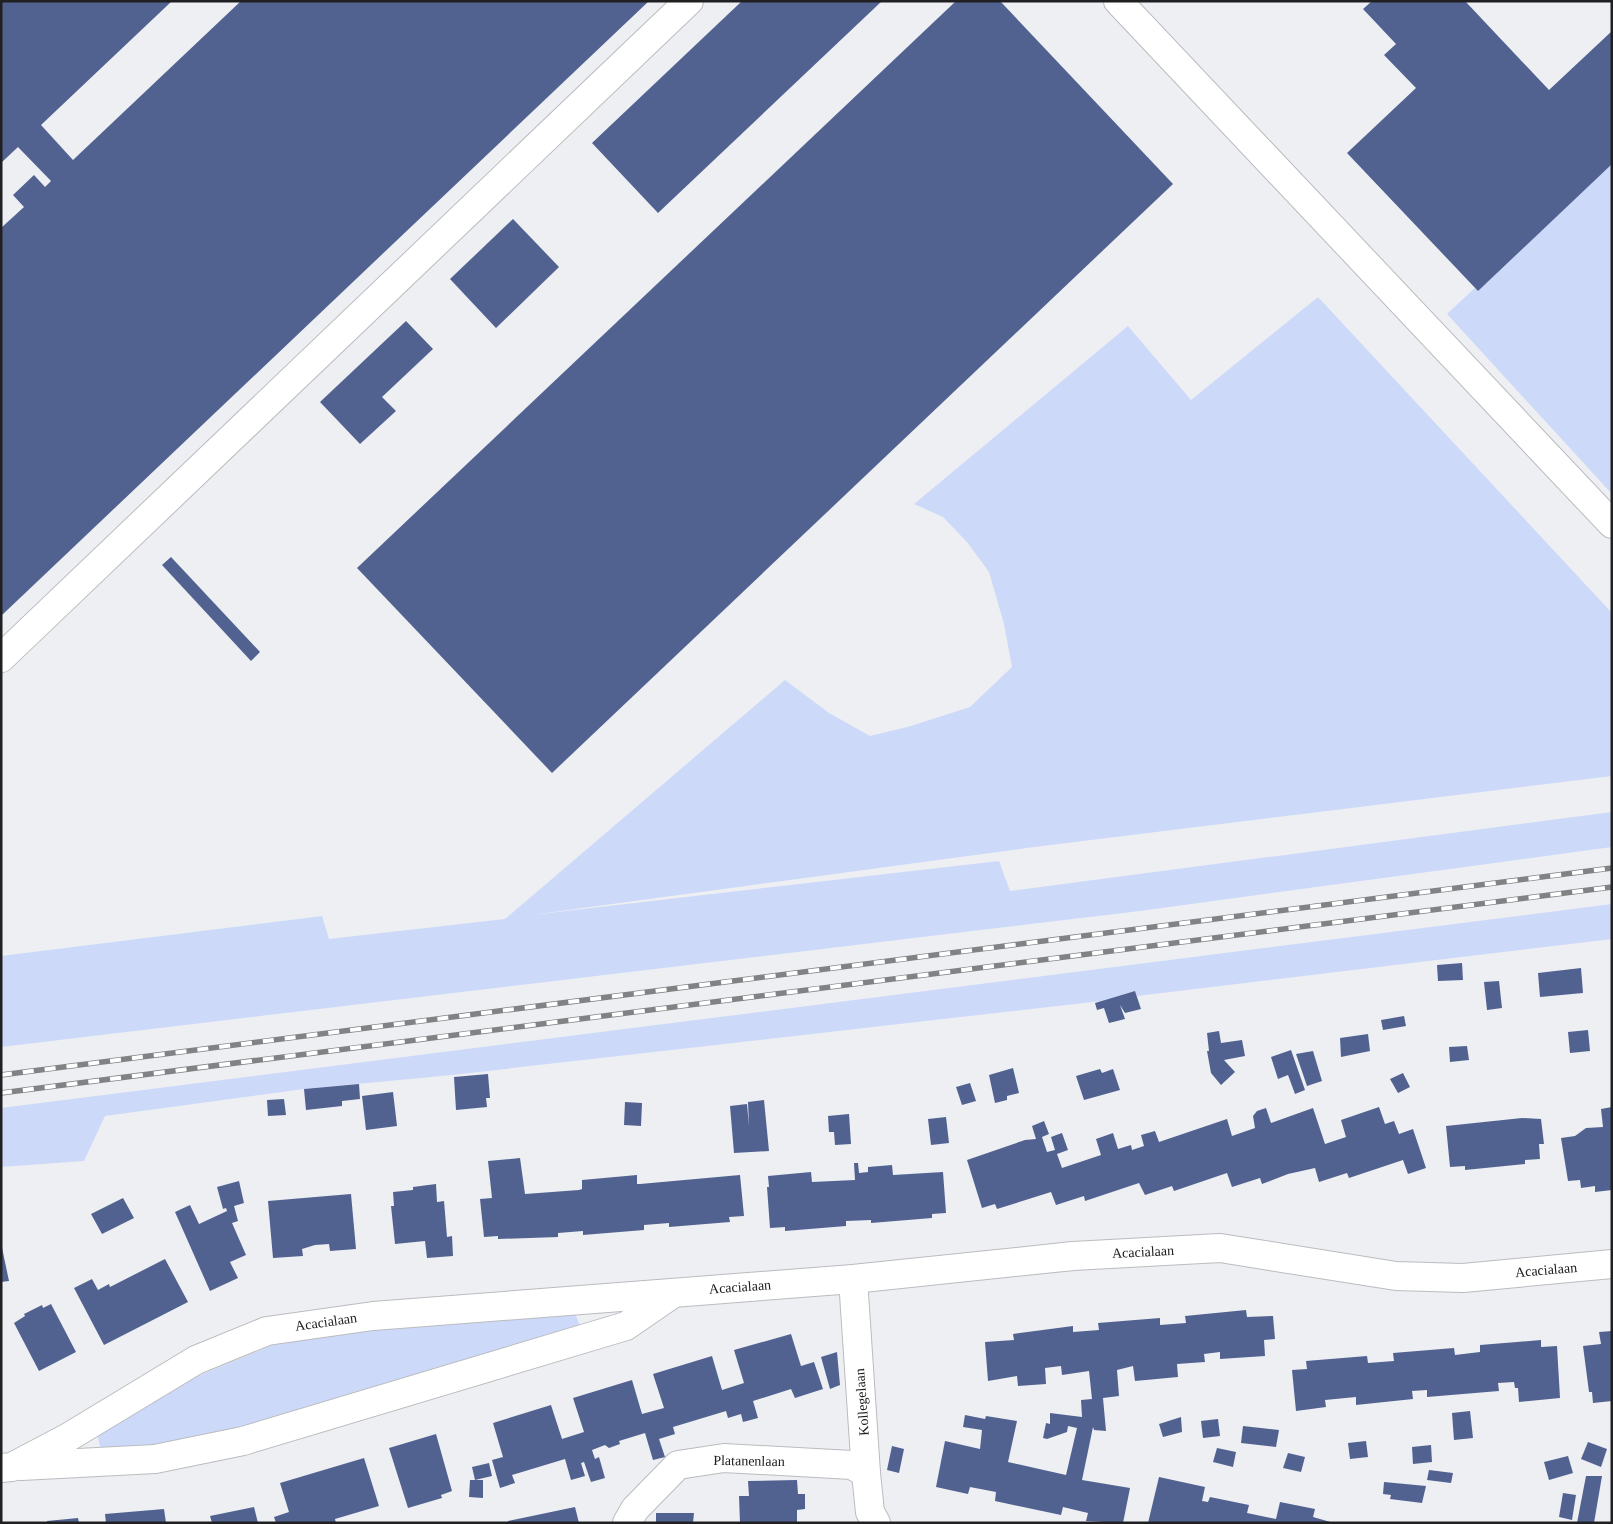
<svg xmlns="http://www.w3.org/2000/svg" width="1613" height="1524" font-family="'Times New Roman',serif">
  <rect width="100%" height="100%" fill="#edeff3"/>
  <g fill="#cdd9f9">
    <path d="M1612,160V494L1447,314Z"/>
    <path d="M1318,297L1612,613V776L1034,847L531,915L999,861L1010,891L1612,812V847L1140,911L1,1047V956L322,916L329,939L505,919L785,680L829,713L870,736L911,726L970,707L1012,667L1004,624L989,572L967,542L943,517L914,504L1128,326L1191,400Z"/>
    <path d="M1612,904V939L1137,996L1135,991L1101,1001L452,1075L304,1089L105,1116L84,1161L1,1167V1108Z"/>
    <path d="M552,1313H575L580,1326L236,1434L132,1454L101,1450L97,1433L188,1380L273,1345L324,1335Z"/>
  </g>
  <g fill="#526290">
    <path d="M1,1H172L41,125L73,160L241,1H649L1,616V228L24,207L13,195L34,175L45,187L51,181L18,147L1,163Z"/>
    <path d="M742,1H882L658,213L592,143Z"/>
    <path d="M956,1H1000L1173,184L552,773L357,568Z"/>
    <path d="M1372,1H1465L1549,90L1612,31V164L1478,291L1347,153L1416,88L1384,55L1396,44L1363,9Z"/>
    <path d="M513,219L559,267L496,328L450,279Z"/>
    <path d="M406,321L433,349L382,397L396,411L360,444L320,402Z"/>
    <path d="M171,557L260,652L251,661L162,565Z"/>
    <path d="M1462,963L1463,980L1438,981L1437,965Z"/>
    <path d="M1581,968L1583,993L1540,997L1538,973Z"/>
    <path d="M1499,981L1502,1008L1487,1010L1484,982Z"/>
    <path d="M1135,991L1141,1009L1125,1013L1120,1005L1125,1019L1109,1023L1104,1008L1097,1010L1095,1003Z"/>
    <path d="M1404,1016L1406,1026L1383,1030L1381,1020Z"/>
    <path d="M1588,1030L1590,1051L1570,1053L1568,1032Z"/>
    <path d="M1219,1031L1221,1043L1242,1040L1245,1056L1224,1060L1235,1072L1221,1085L1211,1073L1207,1051H1209L1207,1033Z"/>
    <path d="M1368,1034L1370,1051L1341,1057L1340,1038Z"/>
    <path d="M1467,1046L1469,1060L1450,1062L1449,1047Z"/>
    <path d="M1291,1050L1305,1090L1295,1094L1288,1075L1278,1079L1271,1057Z"/>
    <path d="M1313,1051L1322,1081L1307,1086L1296,1054Z"/>
    <path d="M1013,1068L1019,1093L1007,1096V1100L995,1103L989,1075Z"/>
    <path d="M1100,1069L1102,1073L1113,1069L1120,1090L1084,1100L1076,1076Z"/>
    <path d="M1403,1073L1410,1087L1398,1093L1390,1079Z"/>
    <path d="M488,1074L490,1098H486L487,1107L456,1110L454,1077Z"/>
    <path d="M970,1083L976,1101L962,1105L956,1087Z"/>
    <path d="M359,1084L360,1099L342,1101V1106L306,1110L304,1089Z"/>
    <path d="M393,1092L397,1126L366,1130L362,1096Z"/>
    <path d="M284,1099L286,1115L268,1116L267,1100Z"/>
    <path d="M764,1100L769,1151L734,1153L730,1106L747,1104L749,1126L748,1102Z"/>
    <path d="M625,1102L642,1103L641,1126L624,1125Z"/>
    <path d="M1379,1107L1385,1124L1394,1121L1399,1134L1413,1129L1426,1168L1408,1174L1403,1160L1349,1178L1347,1173L1319,1182L1315,1168L1288,1174L1262,1184L1260,1178L1232,1187L1227,1173L1174,1191L1172,1186L1145,1195L1139,1183L1085,1201L1084,1196L1056,1205L1051,1192L997,1209L995,1204L982,1208L967,1160L1025,1140L1036,1139L1032,1126L1044,1121L1049,1134L1042,1137L1047,1152L1055,1150L1051,1137L1062,1133L1068,1150L1057,1154L1062,1168L1101,1155L1096,1139L1113,1133L1118,1149L1131,1145L1132,1150L1144,1146L1141,1135L1155,1131L1159,1142L1227,1119L1232,1136L1255,1128L1253,1116L1257,1111L1266,1108L1271,1123L1313,1108L1325,1144L1346,1137L1341,1120Z"/>
    <path d="M1612,1107V1190L1595,1192V1186L1581,1188L1580,1180L1568,1181L1561,1138L1575,1136L1586,1128L1603,1127L1601,1109Z"/>
    <path d="M849,1114L851,1144L835,1145L834,1132H829L828,1116Z"/>
    <path d="M946,1117L949,1143L931,1145L928,1119Z"/>
    <path d="M1522,1118L1541,1119L1544,1144H1539L1540,1159L1525,1160V1164L1465,1170V1166L1450,1167L1446,1126Z"/>
    <path d="M520,1158L525,1194L579,1190L582,1189V1180L637,1175V1184H640L740,1175L744,1216L729,1217L730,1222L669,1227V1223L644,1225V1230L583,1235V1231L558,1233V1237L498,1239V1236L484,1237L480,1199L492,1198L488,1161Z"/>
    <path d="M854,1163H858L859,1173L868,1172V1167L892,1165L893,1175L943,1172L946,1213L932,1214V1218L871,1223V1220L846,1221V1226L785,1231V1227L770,1228L767,1187H769L768,1176L811,1172L812,1182L855,1180Z"/>
    <path d="M239,1181L244,1203L234,1206L238,1221L232,1223L246,1255L230,1262L238,1278L210,1291L175,1212L190,1205L199,1224L227,1211L226,1208L223,1209L217,1187Z"/>
    <path d="M436,1184L437,1202L444,1201L447,1237L452,1236L453,1256L427,1258L425,1241L395,1244L391,1206H394L393,1192L413,1190V1187Z"/>
    <path d="M351,1194L356,1249L330,1251L329,1244L315,1245L302,1249L303,1256L273,1258L268,1201Z"/>
    <path d="M123,1198L134,1218L102,1234L91,1214Z"/>
    <path d="M1,1243L9,1281L1,1282Z"/>
    <path d="M165,1259L188,1302L104,1345L74,1288L92,1279L98,1290L109,1284L110,1287Z"/>
    <path d="M51,1304L76,1352L39,1371L14,1323L25,1316L24,1314L42,1305L43,1308Z"/>
    <path d="M1246,1310L1247,1317L1273,1316L1275,1339L1264,1340L1265,1356L1220,1359V1352L1204,1354L1205,1362L1177,1364L1178,1377L1135,1381L1133,1366L1117,1370L1119,1396L1103,1398L1106,1431L1094,1430L1093,1427L1082,1480L1130,1488L1123,1523L1086,1521L1088,1513L1063,1507L1061,1515L995,1501L996,1492L970,1487L968,1494L936,1487L945,1441L980,1449L982,1430L963,1427L965,1415L985,1419L986,1416L1017,1421L1008,1462L1066,1475L1077,1428L1068,1426L1067,1432L1047,1439L1043,1438L1046,1423L1050,1424V1413L1082,1417L1081,1400L1092,1399L1089,1371L1062,1375L1061,1366L1045,1368L1046,1384L1018,1386L1017,1376L988,1381L985,1342L1014,1340L1013,1334L1073,1326V1332L1099,1330L1098,1323L1160,1318V1325L1186,1323L1185,1316Z"/>
    <path d="M1612,1331V1401L1593,1403L1592,1392H1589L1583,1346L1601,1344L1599,1332Z"/>
    <path d="M791,1334L801,1366L814,1362L823,1389L795,1398L791,1389L753,1401L758,1418L743,1422L741,1414L728,1418L726,1411L673,1427L675,1434L659,1439L665,1457L653,1460L645,1433L619,1441L620,1444L609,1448L605,1445L592,1450L595,1459L599,1457L605,1478L591,1482L584,1462L581,1463L585,1476L571,1480L565,1459L512,1475L515,1483L500,1488L492,1460L503,1457L493,1423L551,1405L562,1439L584,1432L573,1398L632,1380L642,1414L664,1408L653,1374L712,1356L722,1390L744,1383L734,1350Z"/>
    <path d="M1541,1340V1347L1557,1346L1560,1398L1519,1402L1518,1388H1515L1514,1382L1498,1383L1499,1391L1427,1397V1390L1412,1391L1413,1399L1356,1405V1397L1325,1400L1326,1407L1296,1411L1292,1370L1307,1369L1306,1361L1367,1356L1368,1363L1394,1361L1393,1353L1454,1348L1455,1355L1480,1352V1345Z"/>
    <path d="M837,1352L840,1385L830,1389L821,1357Z"/>
    <path d="M1470,1411L1473,1438L1454,1440L1452,1413Z"/>
    <path d="M1181,1417L1182,1432L1163,1437L1159,1424Z"/>
    <path d="M1218,1419L1220,1436L1203,1438L1201,1421Z"/>
    <path d="M1243,1426L1279,1430L1276,1447L1241,1443Z"/>
    <path d="M436,1434L452,1491L441,1495L442,1498L408,1508L389,1448Z"/>
    <path d="M1366,1441L1368,1457L1350,1459L1348,1443Z"/>
    <path d="M1588,1442L1607,1449L1601,1467L1581,1459Z"/>
    <path d="M1431,1445L1432,1462L1413,1464L1412,1447Z"/>
    <path d="M892,1446L904,1449L899,1473L887,1470Z"/>
    <path d="M1217,1448L1236,1452L1233,1467L1213,1462Z"/>
    <path d="M1288,1453L1305,1457L1301,1472L1283,1468Z"/>
    <path d="M1568,1456L1573,1473L1549,1480L1544,1462Z"/>
    <path d="M364,1458L379,1506L335,1519L336,1523H276L274,1517L289,1512L280,1483Z"/>
    <path d="M489,1463L492,1476L475,1480H483V1498L469,1497L470,1480H475L472,1467Z"/>
    <path d="M1429,1470L1453,1473L1451,1483L1427,1480Z"/>
    <path d="M1586,1476H1602L1594,1523H1577Z"/>
    <path d="M1159,1477L1205,1487L1202,1501L1208,1502L1210,1497L1249,1505L1247,1513L1276,1519L1280,1502L1315,1509L1313,1517L1334,1523H1148Z"/>
    <path d="M797,1480L798,1494H805V1509L797,1510V1523H740L739,1496H749L748,1481Z"/>
    <path d="M1384,1482L1426,1486L1422,1503L1390,1499L1391,1495L1383,1494Z"/>
    <path d="M1563,1493L1576,1495L1572,1520L1559,1517Z"/>
    <path d="M254,1507L258,1523H212L210,1516Z"/>
    <path d="M575,1507L579,1523H508V1521Z"/>
    <path d="M164,1509L166,1523H106L105,1514Z"/>
    <path d="M656,1513H694L693,1523H656Z"/>
    <path d="M78,1518L79,1523H47V1521Z"/>
  </g>
  <g fill="none" stroke-linecap="round" stroke-linejoin="round">
    <defs>
      <g id="minor">
        <path d="M1118,1L1612,524"/>
        <path d="M1,658L689,1"/>
        <path d="M853,1279L866,1473L870,1512L876,1523"/>
        <path d="M21,1466L155,1459L243,1441L626,1326L674,1293"/>
        <path d="M1,1468L12,1467L67,1438L196,1360L267,1331L373,1316L853,1279L1073,1256L1220,1248L1396,1276L1463,1278L1612,1264"/>
        <path d="M627,1523L635,1509L678,1465L724,1458L852,1465L866,1473"/>
      </g>
    </defs>
    <use href="#minor" stroke="#babcbf" stroke-width="30"/>
    <use href="#minor" stroke="#fff" stroke-width="28"/>
    <defs>
      <g id="rail">
        <path d="M1,1075L1612,868"/>
        <path d="M1,1093L1612,887"/>
      </g>
    </defs>
    <use href="#rail" stroke="#818285" stroke-width="5.5"/>
    <use href="#rail" stroke="#fff" stroke-width="4" stroke-dasharray="11" stroke-linecap="butt"/>
  </g>
  <g text-anchor="middle" dominant-baseline="central" stroke-width="5" stroke-linejoin="round" paint-order="stroke">
    <g font-size="14" fill="#202022" stroke="#fff">
      <text transform="translate(1143 1252) rotate(-3)">Acacialaan</text>
      <text transform="translate(1546 1270) rotate(-5)">Acacialaan</text>
      <text transform="translate(740 1287) rotate(-4)">Acacialaan</text>
      <text transform="translate(326 1322) rotate(-8)">Acacialaan</text>
      <text transform="translate(862 1402) rotate(-94)">Kollegelaan</text>
      <text transform="translate(749 1461) rotate(1)">Platanenlaan</text>
    </g>
  </g>
  <rect width="1613" height="1524" fill="none" stroke="#202022" stroke-width="5"/>
</svg>
